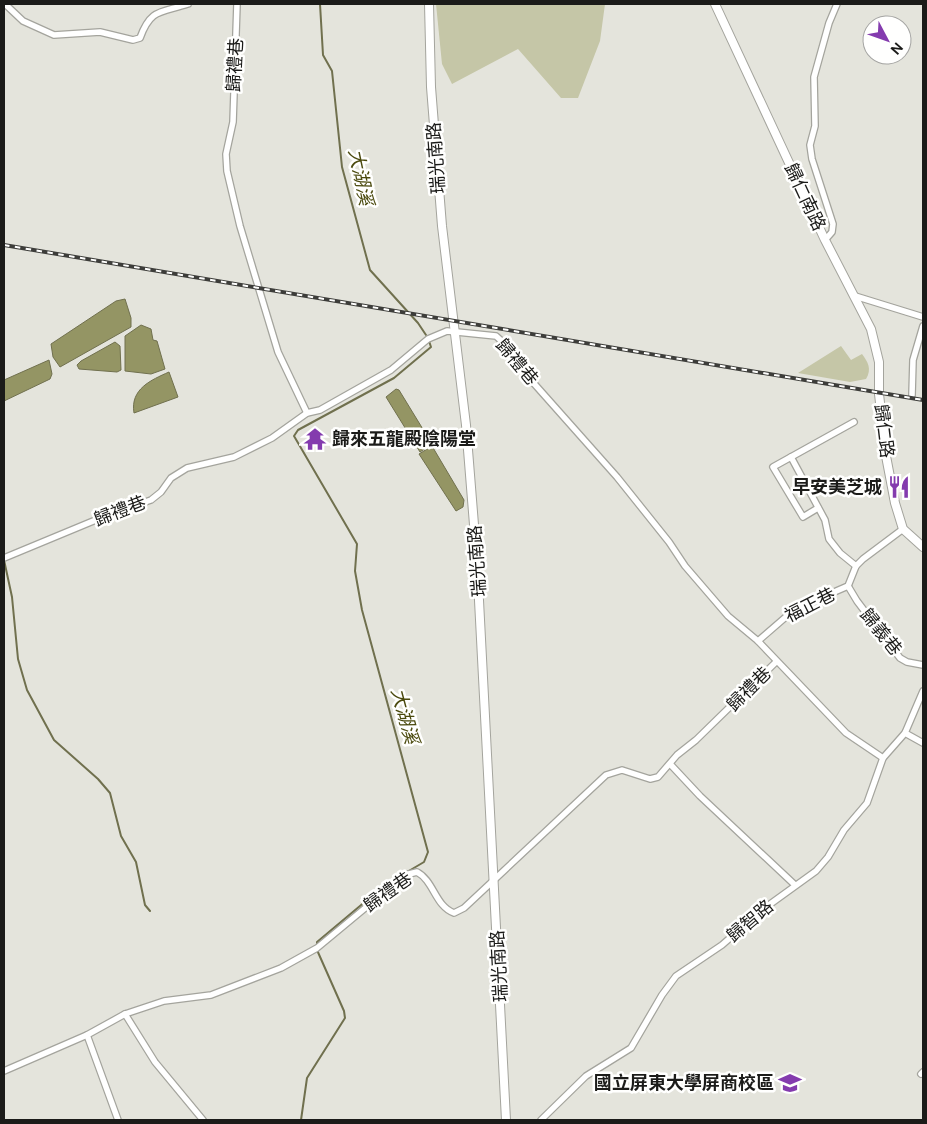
<svg xmlns="http://www.w3.org/2000/svg" width="927" height="1124" font-family="'DM Sans','Noto Sans TC',sans-serif">
  <rect width="100%" height="100%" fill="#e4e4dc"/>
  <g fill="#c5c6a7">
    <path d="M436,4H605L600,41L578,98H561L518,49L452,84L442,64Z"/>
    <path d="M841,346L851,360L862,354C868,362 872,369 866,379L850,382L798,373Z"/>
  </g>
  <g fill="#949564" stroke="#70704e">
    <path d="M125,299L131,318V327L60,367L53,357L51,344L116,301Z"/>
    <path d="M141,325L151,329L153,340L157,341L165,369L151,374L125,371V336Z"/>
    <path d="M115,342L120,346L121,370L117,372L79,369L77,365L81,361Z"/>
    <path d="M49,360L52,374L50,379L4,401V380Z"/>
    <path d="M169,372L178,397L134,413C130,389 151,380 169,372Z"/>
    <path d="M396,389L399,390L432,444L420,452L386,397Z"/>
    <path d="M432,446L464,500L463,507L456,511L419,454Z"/>
  </g>
  <g fill="none" stroke-linecap="round" stroke-linejoin="round">
    <g stroke="#70704e" stroke-width="2">
      <path d="M320,4L323,55L332,71L342,167L370,270L418,323L426,335"/>
      <path d="M4,560L12,597L18,659L27,690L54,740L98,779L110,793L121,836L136,862L145,905L150,911"/>
      <path d="M407,872L424,862L428,852L362,610L355,571L357,544L294,436L298,430L394,378L431,347L429,341"/>
      <path d="M317,945V942L385,885L401,876"/>
      <path d="M301,1120L307,1078L345,1018L344,1011L317,950"/>
    </g>
    <defs>
      <g id="street">
        <path d="M5,4L23,21L54,35L100,32L133,40L140,38C151,8 161,13 188,4"/>
        <path d="M237,4L233,122L226,154L227,171L240,226L278,352L307,413"/>
        <path d="M825,240L832,232L833,224L812,159L810,145L815,126L814,77L829,23L837,4"/>
        <path d="M855,296L923,317"/>
        <path d="M912,395L913,360L923,326"/>
        <path d="M791,457L825,520L829,539L840,553L856,566"/>
        <path d="M818,508L803,517L773,467L854,422"/>
        <path d="M4,558L115,512L151,500L161,492L171,478L187,468L234,457L272,438L307,413L320,410L391,370L428,339L447,331L496,336L507,346L522,370L617,477L669,542L685,566L728,616L758,641L846,733L883,758"/>
        <path d="M848,586L857,601L900,658L907,662L923,665"/>
        <path d="M758,641L795,609L848,586L856,566L863,559L903,529"/>
        <path d="M905,733L923,743"/>
        <path d="M671,765L700,796L795,885"/>
        <path d="M125,1014L155,1062L203,1120"/>
        <path d="M87,1035L118,1120"/>
        <path d="M4,1071L87,1035L125,1014L164,1001L211,995L281,968L317,948L405,875L417,872C434,881 435,906 454,913L464,908L606,775L622,770L650,779L658,777L677,755L696,740L776,662"/>
        <path d="M921,1074L923,1072"/>
        <path d="M541,1120L586,1076L631,1048L662,995L676,976L722,945L762,910L816,871L828,857L844,830L867,803L883,758L905,733L923,691"/>
      </g>
      <g id="secondary">
        <path d="M429,4L431,87L442,226L466,425L477,562L506,1120"/>
        <path d="M715,4L825,240L871,329L879,362V394L886,456L895,503L903,529L923,547"/>
      </g>
    </defs>
    <use href="#street" stroke="#a4a49d" stroke-width="8"/>
    <use href="#secondary" stroke="#a4a49d" stroke-width="10"/>
    <use href="#street" stroke="#fff" stroke-width="5.5"/>
    <use href="#secondary" stroke="#fff" stroke-width="8"/>
    <defs>
      <path id="rail" d="M4,245L923,400"/>
    </defs>
    <use href="#rail" stroke="#3d3d3a" stroke-width="4"/>
    <use href="#rail" stroke="#fffffe" stroke-width="2" stroke-dasharray="5.5" stroke-linecap="butt"/>
  </g>
  <defs>
    <symbol id="temple-bare" viewBox="-9 -9 18 18"><path d="M0-6L5-2H3V0L6.5 2.5H4V6H1.5V3h-3V6H-4V2.5H-6.5L-3 0V-2H-5Z" fill="#843bae" stroke="#fffffe" stroke-width="2.5" paint-order="stroke"/></symbol>
    <symbol id="restaurant-bare" viewBox="-9 -9 18 18"><path d="M-5-6h1v4h1v-4h1v4h1v-4h1v5L-1.5 .5V6h-2V.5L-5-1ZM5-6V6H3V1.5H1.5Q1.5-4 5-6Z" fill="#843bae" stroke="#fffffe" stroke-width="2.5" paint-order="stroke"/></symbol>
    <symbol id="university-bare" viewBox="-9 -9 18 18"><path d="M0-5L7-2L0 1L-7-2ZM-4 1L0 2.5L4 1V4Q0 6-4 4Z" fill="#843bae" stroke="#fffffe" stroke-width="2.5" paint-order="stroke"/></symbol>
  </defs>
  <g fill-rule="evenodd">
    <use href="#temple-bare" x="299" y="423" width="32" height="32"/>
    <use href="#restaurant-bare" x="883" y="471" width="32" height="32"/>
    <use href="#university-bare" x="774" y="1067" width="32" height="32"/>
  </g>
  <g text-anchor="middle" dominant-baseline="central" stroke-width="5" stroke-linejoin="round" paint-order="stroke">
    <g font-size="18" fill="#1b1b19" stroke="#fffffe">
      <text transform="translate(235 65) rotate(-87)">歸禮巷</text>
      <text transform="translate(436 158) rotate(-94)">瑞光南路</text>
      <text transform="translate(805 197) rotate(65)">歸仁南路</text>
      <text transform="translate(517 362) rotate(50)">歸禮巷</text>
      <text transform="translate(884 431) rotate(83)">歸仁路</text>
      <text transform="translate(120 511) rotate(-21)">歸禮巷</text>
      <text transform="translate(477 561) rotate(-94)">瑞光南路</text>
      <text transform="translate(810 605) rotate(-27)">福正巷</text>
      <text transform="translate(881 632) rotate(51)">歸義巷</text>
      <text transform="translate(749 689) rotate(-45)">歸禮巷</text>
      <text transform="translate(388 892) rotate(-35)">歸禮巷</text>
      <text transform="translate(750 921) rotate(-40)">歸智路</text>
      <text transform="translate(499 966) rotate(-93)">瑞光南路</text>
    </g>
    <g font-size="18" font-weight="bold" fill="#1b1b19" stroke="#fffffe" text-anchor="end">
      <text x="332" y="439" text-anchor="start">歸來五龍殿陰陽堂</text>
      <text x="882" y="487">早安美芝城</text>
      <text x="774" y="1083">國立屏東大學屏商校區</text>
    </g>
    <g font-size="19" font-style="italic" fill="#4b4a0e" stroke="#fffffe">
      <text transform="translate(361 177) rotate(78)">大湖溪</text>
      <text transform="translate(405 716) rotate(75)">大湖溪</text>
    </g>
  </g>
  <rect width="927" height="1124" fill="none" stroke="#1b1b19" stroke-width="10"/>
  <g transform="translate(887 40) rotate(131)"><circle r="24" fill="#fffffe" stroke="#a4a4a2"/>
  <path d="M0-4L9 19L0 12L-9 19Z" fill="#843bae"/>
  <text y="-8" font-size="14" font-weight="bold" text-anchor="middle" fill="#1b1b19">N</text>
  </g>
</svg>
